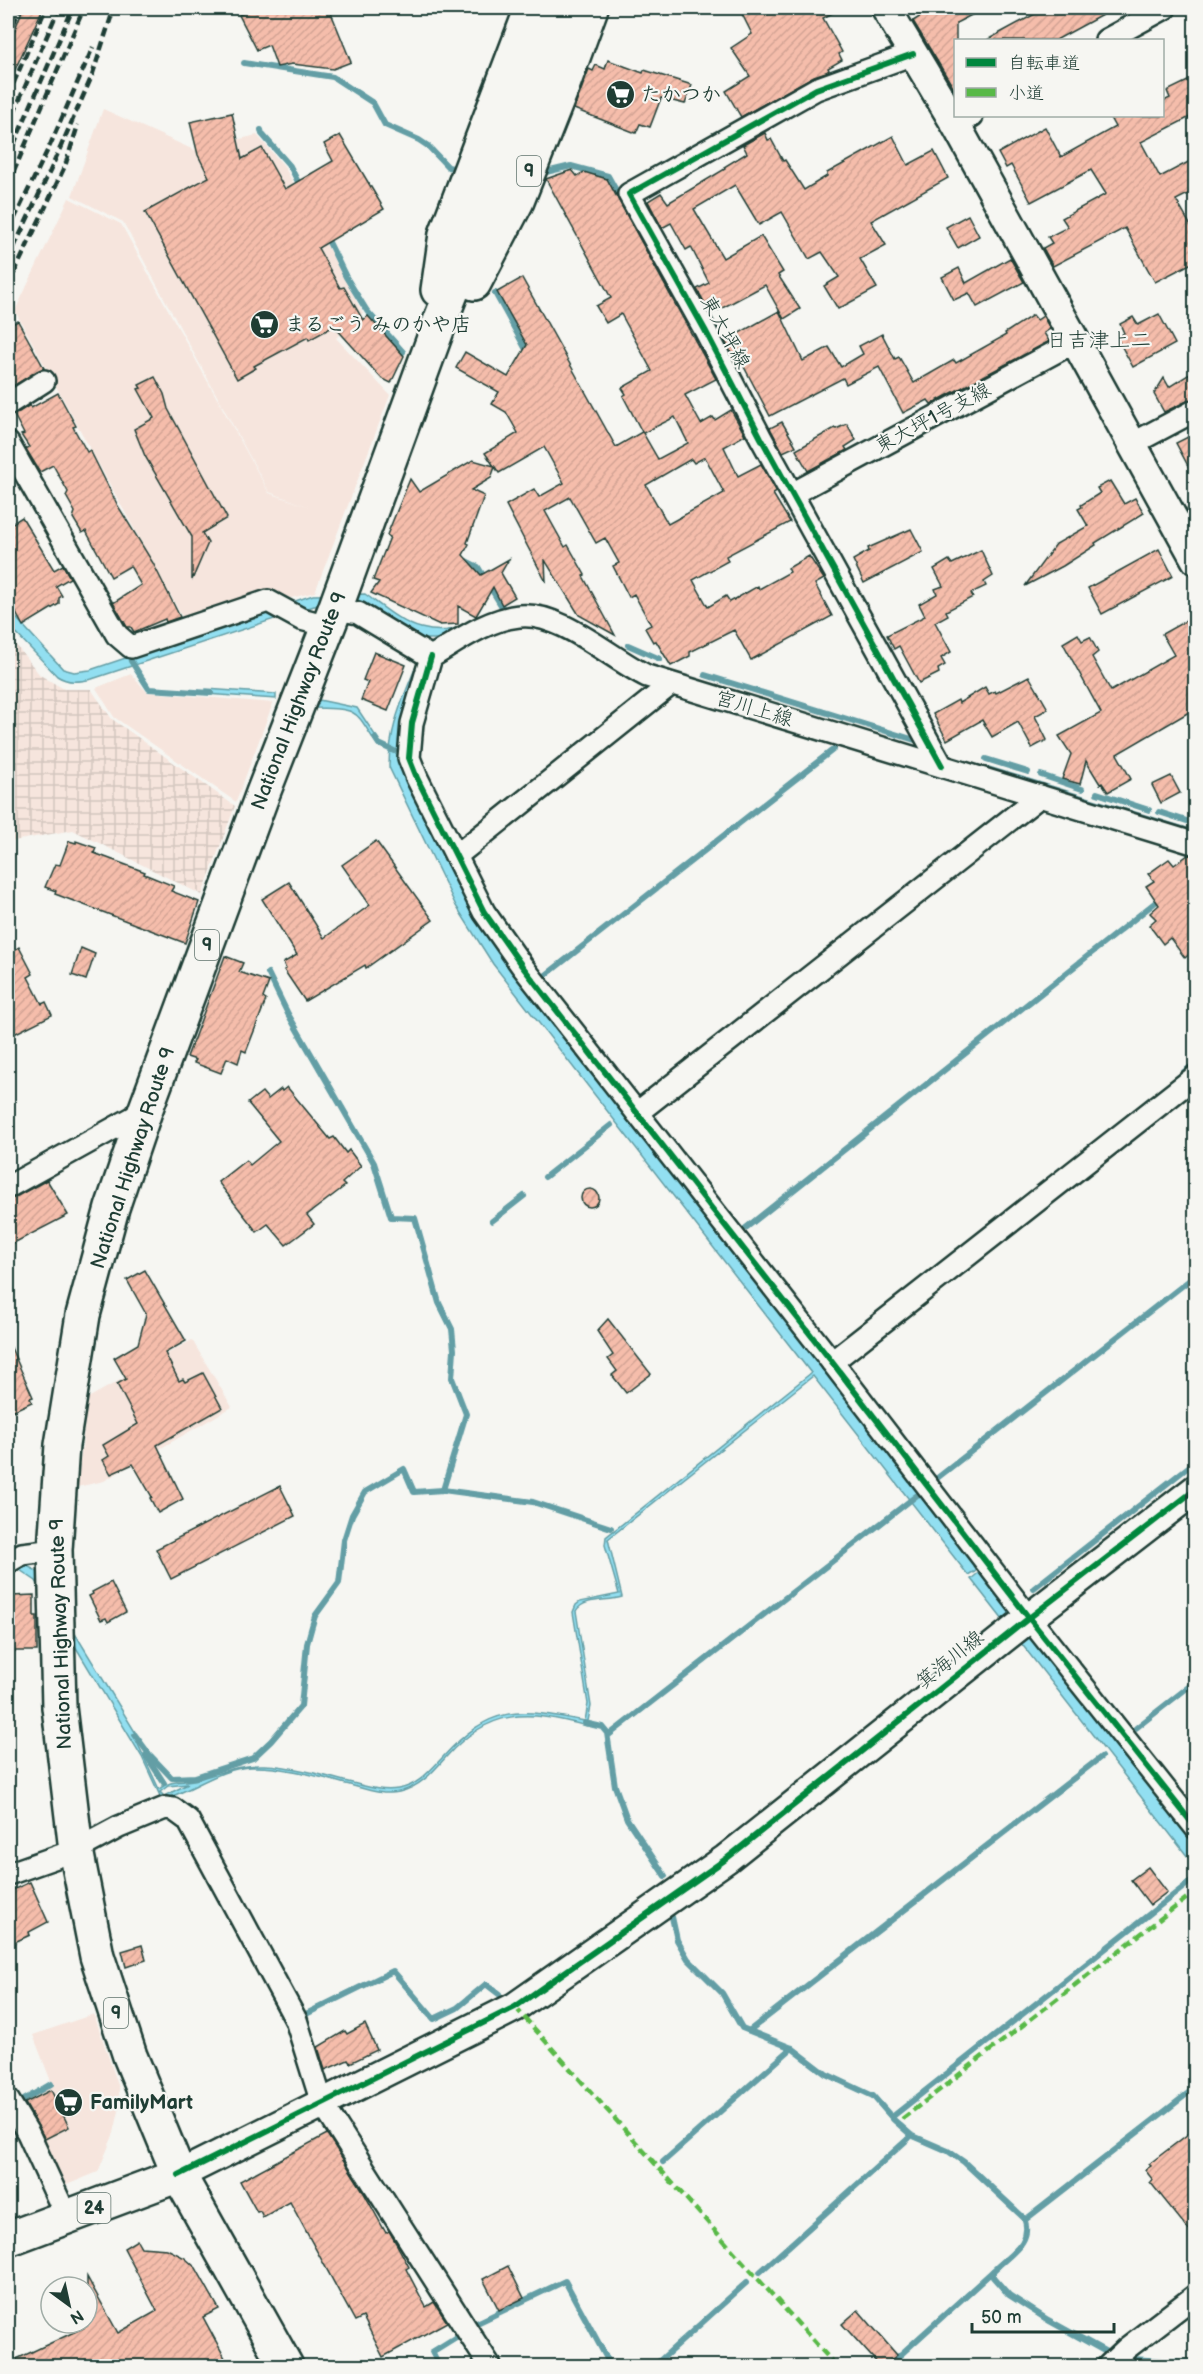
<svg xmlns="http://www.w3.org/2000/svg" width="1203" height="2374" font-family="'Balsamiq Sans','Klee One',sans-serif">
  <defs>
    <pattern id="industrial-grid" width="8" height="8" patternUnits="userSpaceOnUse" patternTransform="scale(1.5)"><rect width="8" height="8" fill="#f6e5dd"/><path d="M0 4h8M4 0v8" fill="none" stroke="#d2c5be"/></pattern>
    <pattern id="building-hatch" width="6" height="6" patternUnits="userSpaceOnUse" patternTransform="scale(1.5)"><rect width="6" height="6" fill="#f5bdab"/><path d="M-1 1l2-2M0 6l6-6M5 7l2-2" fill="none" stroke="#d2a394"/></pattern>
  </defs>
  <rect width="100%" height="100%" fill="#f6f6f2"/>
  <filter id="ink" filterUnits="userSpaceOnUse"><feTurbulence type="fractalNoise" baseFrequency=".0167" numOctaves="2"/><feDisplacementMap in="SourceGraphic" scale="12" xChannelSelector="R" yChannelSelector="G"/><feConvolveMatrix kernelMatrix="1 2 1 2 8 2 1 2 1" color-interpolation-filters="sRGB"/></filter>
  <g filter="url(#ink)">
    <g fill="#f6e5dd">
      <path d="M103,109L194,150L257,135L284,166L363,313L336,338L390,395L315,592L291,598L269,591L185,622L15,311L69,198L121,224L269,493L307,506L269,492L123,222L72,196Z"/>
      <path d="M131,674L147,692L273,703L236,802L114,717L96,688Z"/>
      <path d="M192,1340L232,1407L104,1481L77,1487L88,1398Z"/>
      <path d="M94,2014L119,2088V2111L114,2133L98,2172L57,2189L15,2106L52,2084L33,2035Z"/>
    </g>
    <path fill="url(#industrial-grid)" d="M8,635L40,675L64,689H91L112,719L235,806L202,895L73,830L8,842Z"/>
    <g fill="#92dff1" stroke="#649ea5" stroke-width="1.5" fill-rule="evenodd">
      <path d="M365,594C382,606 401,623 421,628C456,637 466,621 495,610C512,603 537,604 554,610L553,615L449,639H414L360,605L314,606L92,679C79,682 68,683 57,676L8,625V609L63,669L74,672L90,670L313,595Z"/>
      <path d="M416,666L424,669L403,724L435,835L979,1567L974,1573L973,1572L968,1575L813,1376L608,1539L622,1597C608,1602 584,1597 576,1611L591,1706L587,1726C527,1710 490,1708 446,1757C432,1773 420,1787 399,1792C382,1796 363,1788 346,1784C316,1776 282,1766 251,1767C222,1768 197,1787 170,1797C145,1806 120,1819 95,1830L94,1828L161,1798L142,1757L36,1581L14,1566L8,1556L37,1571L140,1740L137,1742L159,1789C171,1779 184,1783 198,1779C220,1773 240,1764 264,1765C290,1766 319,1774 344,1781C362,1785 380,1792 398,1789C417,1786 429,1772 442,1758C491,1704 518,1708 585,1721L588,1704L573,1612L576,1605L580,1602L619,1594L605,1545L606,1537L811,1373L493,964L456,906L389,767C389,728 402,701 416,666ZM188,1784L164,1796L160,1792L168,1786Z"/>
      <path d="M206,689L276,694V699L206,694Z"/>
      <path d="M319,700L357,708L381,744L378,746C354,710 361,709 316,708Z"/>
      <path d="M982,1570L1195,1844V1866L971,1579Z"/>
    </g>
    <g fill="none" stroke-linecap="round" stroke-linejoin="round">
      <g stroke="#649ea5" stroke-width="6">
        <path d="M244,63L333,77L373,103L385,125L419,140L428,146L448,167L457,169"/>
        <path d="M261,130L262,134L290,166L301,188"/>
        <path d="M542,173L571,166L608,176L623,203"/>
        <path d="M325,234L346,277L367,311L403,352"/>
        <path d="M495,293L528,353"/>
        <path d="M464,560L478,567L504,610"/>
        <path d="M628,645L660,659"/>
        <path d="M131,661L149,689L211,693"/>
        <path d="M705,675L918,741"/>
        <path d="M375,738L379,744L394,751"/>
        <path d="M986,759L1028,772"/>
        <path d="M988,769L1196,833"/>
        <path d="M1041,775L1082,789"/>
        <path d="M1097,793L1149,810"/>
        <path d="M1159,812L1196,824"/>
        <path d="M268,973L288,1014L374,1163L391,1217L415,1218L439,1303L452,1329L454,1350L452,1378L466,1414L443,1490"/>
        <path d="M546,975L834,749"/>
        <path d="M1184,1072L1196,1063"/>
        <path d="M545,1177L611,1125"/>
        <path d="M492,1221L524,1196"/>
        <path d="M742,1231L1162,897"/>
        <path d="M936,1479L1196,1275"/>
        <path d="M1034,1588L1196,1461"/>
        <path d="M585,1723L602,1727L607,1733L615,1786L627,1819L665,1876"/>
        <path d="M1136,1728L1196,1681"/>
        <path d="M135,1735L149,1754L172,1778L195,1777L253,1758L271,1741L301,1706L307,1644L312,1626L315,1616L339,1583L344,1540L352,1515L365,1492L404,1469L414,1492L443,1490L533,1502L611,1528"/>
        <path d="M609,1735L916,1496"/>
        <path d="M146,1755L164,1783"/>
        <path d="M672,1917L677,1940L688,1959L722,1993L742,2028L792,2048L826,2074L873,2096L894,2120L911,2135L948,2151L964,2162L1024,2218C1034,2243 1008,2255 993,2271V2277L1009,2295L1048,2320L1108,2353"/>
        <path d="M304,2015L393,1971L434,2019L457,2008L486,1984L499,1994"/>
        <path d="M750,2030L1101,1757"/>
        <path d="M15,2105L51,2084"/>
        <path d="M892,2117L1190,1882"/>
        <path d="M663,2162L792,2048"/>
        <path d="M1025,2220L1196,2087"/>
        <path d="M760,2272L909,2138"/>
        <path d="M477,2323L565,2281L611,2366"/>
        <path d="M1132,2359L1196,2363"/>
        <path d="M439,2366L432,2352L461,2334"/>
        <path d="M654,2366L747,2282"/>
        <path d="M888,2366L993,2271"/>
      </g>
    </g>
    <g fill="url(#building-hatch)" stroke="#1f3d34" stroke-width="1.5" fill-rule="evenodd">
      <path d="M23,8H43L8,85V48Z"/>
      <path d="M254,8H329L351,62L333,69L292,64L277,67L269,45L257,50L239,15Z"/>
      <path d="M739,8H842L823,18L842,52L839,54L842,60L828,68L829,70L826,72L814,76L741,117L726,91L750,76L731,48L752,34Z"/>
      <path d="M934,8H985L956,23V92L913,21Z"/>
      <path d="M1046,8H1115L1056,40H987Z"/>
      <path d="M608,60L643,73L644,70L692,85L685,104L661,98L650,127L640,124L636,133L574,109L589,69L593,71L596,65L605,69Z"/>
      <path d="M1196,77V114L1141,142L1160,177L1196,158V190L1176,200L1196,235V261L1155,282L1125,228L1053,266L1043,248L1052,243L1048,237L1068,227L1062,218L1106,194L1091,170L1031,202L1011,165L1006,168L998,153L1045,127L1061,157L1115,127L1109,116H1162V102L1170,98L1167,91Z"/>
      <path d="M232,113L242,159L262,148L285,189L333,161L324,144L340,135L384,209L318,248L340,288L344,287L363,320L368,316L404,356L391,383L381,378L334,326L309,340L308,337L254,366L256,368L237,379L145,212L209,177L198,155L190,122Z"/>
      <path d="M765,133L768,140L771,139L783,161L785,160L804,190L827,176V173L893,136L908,165L934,151L948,178L871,221L886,245L860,259L877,288L838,309L824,286L839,277L822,252L809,259L782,212L759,225L735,185L694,209L723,258L761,236L783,272L778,275L800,309L784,319L765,285L711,314L697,289L709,283L691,247L686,250L671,223L662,228L648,201L661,193L668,203L725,169L724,167L747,153L743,145Z"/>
      <path d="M572,170L577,176L584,172L607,179L716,379L685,395L701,424L713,417L715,420L731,410L745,435L724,447L738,476L761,464L777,492L773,494L790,522L726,556L728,561L693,580L708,607L726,596L730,602L758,586L759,589L790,572L788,568L809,556L824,579L815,584L832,616L751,660L734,630L690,652V656L671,666L656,641L653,642L645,628L651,625L634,594L629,597L613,566L619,563L605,538L596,543L570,497L545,511L565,547L568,545L585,575L583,576L615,635L579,615L545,560L546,582L506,505L534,489L539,497L564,483L544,447L499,473L495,467L491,478L471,490L484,496L467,543L469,544L463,555L481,575L509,559L501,573L515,597L502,605L493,587L476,616L458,606V624L440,625L371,593L379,582L373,580L390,537L387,535L410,479L419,492L473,460L494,466L485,453L518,433L506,412L492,404L499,392L456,368L465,352L508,377L527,345L497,292L522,278L616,447L642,432L623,396L626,394L622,388L652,371L621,314L606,323L596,306L611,298L546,179ZM675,417L688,443L658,459L643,433ZM705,457L724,493L668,524L646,485L691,459L694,463Z"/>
      <path d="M968,215L979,236L958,248L946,227Z"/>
      <path d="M1010,258L1024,282L977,307L969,293L954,300L942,277L959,268L966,283Z"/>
      <path d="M779,311L803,361L829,347L841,367L863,354L859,346L882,334L895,359L899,357L914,383L954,360L956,363L1006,335L1005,333L1033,315L1037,320L1043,316L1050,329L1044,333L1049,341L1046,343L931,404L928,400L903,413L879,367L846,384L843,378L770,416L743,365L738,366L725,341Z"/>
      <path d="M1159,314L1175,344L1133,367L1117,338L1124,333L1120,324L1133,317L1138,325Z"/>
      <path d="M18,321L44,368L8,389V326Z"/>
      <path d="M1196,370V397L1164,412L1154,394L1164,378L1169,387Z"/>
      <path d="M155,377L164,394L168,409L227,518L202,533L208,543L192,580V537L145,456L134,429L154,418L138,389L141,388L139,385Z"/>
      <path d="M58,393L76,426L73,427L87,452L90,450L118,506L153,563L180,617L166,622L165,619L134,632L131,627H127L113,603L141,585L130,566L111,577L86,531L82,533L73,518L75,512L66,496L68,492L53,465L40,472L26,449L29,447L21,435L24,434L14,415L30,405L31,408Z"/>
      <path d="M782,422L796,446L783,452L770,428Z"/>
      <path d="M847,424L856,440L845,447L847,450L808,471L796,450L835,428L836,429Z"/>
      <path d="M1196,433V481L1176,443Z"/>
      <path d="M1110,481L1124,504L1135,498L1144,513L1095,543L1096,545L1063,566L1025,586L1056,544L1088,526L1078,509L1082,507L1081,505L1100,493L1097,488Z"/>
      <path d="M22,517L54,570L63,565L70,578L56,586L62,596L59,598V604L23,626L8,598V526Z"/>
      <path d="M911,529L923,552L864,583L853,560L869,551L868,548Z"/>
      <path d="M1159,549L1173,576L1102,614L1088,588Z"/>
      <path d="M981,550L993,576L984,582L986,586L971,593L973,597L946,611L948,615L935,622L951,652L941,658L945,665L938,669L939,673L919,683L899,646L894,649L887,635L925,616L919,604L937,594L935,589L943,586L934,569L949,560L952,564Z"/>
      <path d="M1196,615V708L1117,754L1131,779L1108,792L1102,783L1100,784L1086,761L1080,784L1062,779L1071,754L1059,736L1101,713L1063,643L1078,634L1082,641L1090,637L1098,652L1092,657L1111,691L1174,655L1162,634Z"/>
      <path d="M374,652L406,665L388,711L361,700L368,682L363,680Z"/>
      <path d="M1029,676L1048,709L1035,716L1047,740L1032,748L1018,722L992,737L982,720L947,740L933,714L958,700L959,703L985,687L989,694L995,691L996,693Z"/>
      <path d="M1171,776L1180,793L1161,803L1152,785Z"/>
      <path d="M69,841L76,843V841L96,848L94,853L145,872L144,874L174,886L171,891L199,902L185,943L55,894L56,891L45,887L55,864L60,865Z"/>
      <path d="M376,841L433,920L366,968L365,965L305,1001L284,970L286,969L283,963L297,955L262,899L289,882L324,938L370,905L342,865Z"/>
      <path d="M1188,855L1196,856V949L1185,958L1170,938L1163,944L1149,925L1156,919L1150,913L1159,905L1146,886L1154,881L1148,874L1169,859L1174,865Z"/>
      <path d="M19,947L33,974L28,977L42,1004L46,1002L52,1015L8,1037V954Z"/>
      <path d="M81,948L95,954L86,980L72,975Z"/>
      <path d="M225,956L243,963L239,972L269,982L263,998L266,1000L246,1052L242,1050L238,1063L227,1058L221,1073L194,1063L196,1060L187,1057Z"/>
      <path d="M287,1087L330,1139L334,1137L346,1153L349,1150L361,1166L342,1183L345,1186L307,1215L314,1224L286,1245L268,1224L257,1232L218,1182L246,1160L250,1165L279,1141L248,1103L262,1092L268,1099L281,1089L282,1091Z"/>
      <path d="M47,1180L68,1215L8,1246V1201Z"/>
      <circle cx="590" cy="1198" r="9"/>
      <path d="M145,1270L186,1341L165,1353L179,1381L183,1379L185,1382L203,1373L222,1408L157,1445L183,1499L158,1513L150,1498L152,1497L133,1464L111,1474L103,1460L109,1456L103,1445L138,1424L117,1384L126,1379L114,1358L138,1344L146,1314L127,1280Z"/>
      <path d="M608,1319L651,1374L626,1393L612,1375L617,1371L608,1359L613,1355L597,1331Z"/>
      <path d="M8,1341L33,1397L30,1398L32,1402L8,1413Z"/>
      <path d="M280,1486L295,1516L171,1579L156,1549Z"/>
      <path d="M111,1582L126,1612L108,1622L106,1618L101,1620L89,1596L93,1594L92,1592Z"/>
      <path d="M34,1595V1616H37V1651H14L12,1596Z"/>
      <path d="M1148,1867L1167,1892L1150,1905L1131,1880Z"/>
      <path d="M30,1882L48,1922L29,1932L30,1935L8,1945V1892Z"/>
      <path d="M142,1945L146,1960L126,1967L122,1951Z"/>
      <path d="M365,2024L377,2050L350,2063L348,2060L325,2070L318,2047L345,2031L347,2034Z"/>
      <path d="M51,2090L69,2127L45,2139L25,2103Z"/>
      <path d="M1196,2128V2239L1150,2182L1153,2180L1145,2170L1151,2166L1149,2164Z"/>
      <path d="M327,2134L360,2186L386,2233L389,2231L397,2245L409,2267L406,2269L426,2307L434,2302L447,2322L383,2357L363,2317L355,2321L290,2202L263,2217L260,2211L257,2212L240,2181Z"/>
      <path d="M137,2240L141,2247L167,2249L185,2258L196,2268L219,2309L203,2317L226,2360L213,2367H8V2363L87,2326V2277L118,2333L157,2311L124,2248Z"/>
      <path d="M508,2266L524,2298L499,2310L483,2279Z"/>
      <path d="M858,2310L897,2355L883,2367H881L842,2324Z"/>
    </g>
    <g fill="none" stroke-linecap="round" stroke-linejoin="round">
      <defs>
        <g id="street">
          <path d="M1106,40L1165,8"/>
          <path d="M913,54L816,89L629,194L705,330L761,438L942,766"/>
          <path d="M956,125L972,116"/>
          <path d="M8,404L44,381"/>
          <path d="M8,443L117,635L131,647L268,601L301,619L328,626"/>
          <path d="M1132,444L1196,410"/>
          <path d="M792,494L1074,342"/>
          <path d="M335,609L358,613L431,657C458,641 488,619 519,616C560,611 610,658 647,676L1196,844"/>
          <path d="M431,657L412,723L409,758L417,778L484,912L522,966L832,1362L1029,1618L1196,1828"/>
          <path d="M456,856L671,684"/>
          <path d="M637,1113L1040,796"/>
          <path d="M8,1187L145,1111"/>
          <path d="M832,1362L1196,1076"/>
          <path d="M8,1562L22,1554L55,1550"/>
          <path d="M8,1874L76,1850L119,1827L165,1808L173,1809L188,1820L296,2020L322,2103L490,2366"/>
          <path d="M8,2100L28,2133L67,2218"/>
          <path d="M1108,2366L1127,2348L1196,2295"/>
        </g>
        <g id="secondary">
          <path d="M886,8L956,125L1196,560"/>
          <path d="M179,2175L515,2007L726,1859L1029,1618L1196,1489"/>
        </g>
        <path id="primary" d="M8,2239L179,2175"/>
        <g id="highway">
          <path d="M474,283L517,201L561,90L591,8"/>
          <path d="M438,290L446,234L532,8"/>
          <path d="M286,2366L179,2175L130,2056L97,1956L76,1850L59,1707L55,1550L62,1445L83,1315L112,1208L145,1111L263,793L335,609L441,319L563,8"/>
        </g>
      </defs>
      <use href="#street" stroke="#1f3d34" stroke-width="26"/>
      <use href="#secondary" stroke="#1f3d34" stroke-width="33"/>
      <use href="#primary" stroke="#1f3d34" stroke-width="38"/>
      <use href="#highway" stroke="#1f3d34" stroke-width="38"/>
      <use href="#street" stroke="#f6f6f2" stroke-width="21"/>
      <use href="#secondary" stroke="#f6f6f2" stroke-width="28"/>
      <use href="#primary" stroke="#f6f6f2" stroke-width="33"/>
      <use href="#highway" stroke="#f6f6f2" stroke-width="33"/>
      <g stroke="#1f3d34" stroke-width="4.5" stroke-dasharray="9 4.5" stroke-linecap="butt">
        <path d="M8,13L10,8"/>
        <path d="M8,37L20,8"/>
        <path d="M8,96L46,8"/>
        <path d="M8,126L59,8"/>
        <path d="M8,158L73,8"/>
        <path d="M8,185L84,8"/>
        <path d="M8,232L51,143L93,47"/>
        <path d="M8,260L50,171L92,76L114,8"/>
        <path d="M8,286L65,166L78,125"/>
      </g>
      <g stroke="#58b947" stroke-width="4.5" stroke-dasharray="9 4.5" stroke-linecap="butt">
        <path d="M515,2007L836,2366"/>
        <path d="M902,2119L1196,1891"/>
      </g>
      <defs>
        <g id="cycleway">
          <path d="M913,54L816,89L629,194L705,330L761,438L942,766"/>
          <path d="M431,657L412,723L409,758L417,778L484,912L522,966L832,1362L1029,1618L1196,1828"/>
          <path d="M179,2175L515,2007L726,1859L1029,1618L1196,1489"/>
        </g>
      </defs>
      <use href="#cycleway" stroke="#f6f6f2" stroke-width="10"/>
      <use href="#cycleway" stroke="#00873e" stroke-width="6"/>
    </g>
  </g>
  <defs>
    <symbol id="supermarket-disc" viewBox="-11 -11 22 22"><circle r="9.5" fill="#1f3d34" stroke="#f6f6f2"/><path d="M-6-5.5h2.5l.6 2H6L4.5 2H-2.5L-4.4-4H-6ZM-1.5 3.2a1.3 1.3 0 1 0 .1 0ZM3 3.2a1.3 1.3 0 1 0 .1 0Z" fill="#fff"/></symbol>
  </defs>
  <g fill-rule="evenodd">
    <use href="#supermarket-disc" x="604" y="78" width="33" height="33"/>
    <use href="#supermarket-disc" x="248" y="308" width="33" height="33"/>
    <use href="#supermarket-disc" x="52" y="2086" width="33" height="33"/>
  </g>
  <g text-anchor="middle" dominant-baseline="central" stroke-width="4.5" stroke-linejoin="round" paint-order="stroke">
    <g fill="#f6f6f2" stroke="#60746d" stroke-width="1.5">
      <rect x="517" y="156" width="24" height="30" rx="4.5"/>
      <rect x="195" y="930" width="24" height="30" rx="4.5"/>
      <rect x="104" y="1998" width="24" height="30" rx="4.5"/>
      <rect x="77.5" y="2193" width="33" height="30" rx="4.5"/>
    </g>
    <g font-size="18" font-weight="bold" fill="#1f3d34">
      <text x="529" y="171">9</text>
      <text x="207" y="945">9</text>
      <text x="116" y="2013">9</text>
      <text x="94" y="2208">24</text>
    </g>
    <g font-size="20" font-weight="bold" fill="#1f3d34" stroke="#f6f6f2" text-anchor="start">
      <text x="641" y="95">たかつか</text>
      <text x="285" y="325">まるごう みのかや店</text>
      <text x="90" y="2103">FamilyMart</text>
    </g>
    <g font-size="20" fill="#1f3d34" stroke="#f6f6f2">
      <text transform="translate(725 332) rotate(61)">東大坪線</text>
      <text transform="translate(933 418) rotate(-28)">東大坪1号支線</text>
      <text transform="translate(299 701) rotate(-69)">National Highway Route 9</text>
      <text transform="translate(754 709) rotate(17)">宮川上線</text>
      <text transform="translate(133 1158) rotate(-72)">National Highway Route 9</text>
      <text transform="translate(61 1634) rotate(-92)">National Highway Route 9</text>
      <text transform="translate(950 1660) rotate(-39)">箕海川線</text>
    </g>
    <g font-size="21" fill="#1f3d34" stroke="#f6f6f2">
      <text x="1099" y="340">日吉津上二</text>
    </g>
  </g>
  <rect width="1203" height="2374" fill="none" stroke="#f6f6f2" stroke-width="30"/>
  <rect x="15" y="15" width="1173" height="2344" fill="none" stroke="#1f3d34" stroke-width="2" filter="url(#ink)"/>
  <rect x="954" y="39" width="210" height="78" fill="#f6f6f2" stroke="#a0aca6" stroke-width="1.5"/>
  <rect x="966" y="58" width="30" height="9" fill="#00873e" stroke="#a0aca6" stroke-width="1.5"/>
  <text x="1008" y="69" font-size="18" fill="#1f3d34">自転車道</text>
  <rect x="966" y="88" width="30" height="9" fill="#58b947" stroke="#a0aca6" stroke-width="1.5"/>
  <text x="1008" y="99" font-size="18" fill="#1f3d34">小道</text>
  <g transform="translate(69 2305) rotate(147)"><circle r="28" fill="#f6f6f2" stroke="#a0aca6" stroke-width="1.5"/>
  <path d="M0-4.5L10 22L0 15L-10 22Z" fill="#1f3d34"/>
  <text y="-9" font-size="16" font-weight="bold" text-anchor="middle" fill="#1f3d34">N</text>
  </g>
  <path d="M972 2323v9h142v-9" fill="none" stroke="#1f3d34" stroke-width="3"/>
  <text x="981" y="2323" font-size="18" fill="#1f3d34" stroke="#f6f6f2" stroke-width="4.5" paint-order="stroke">50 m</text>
</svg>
